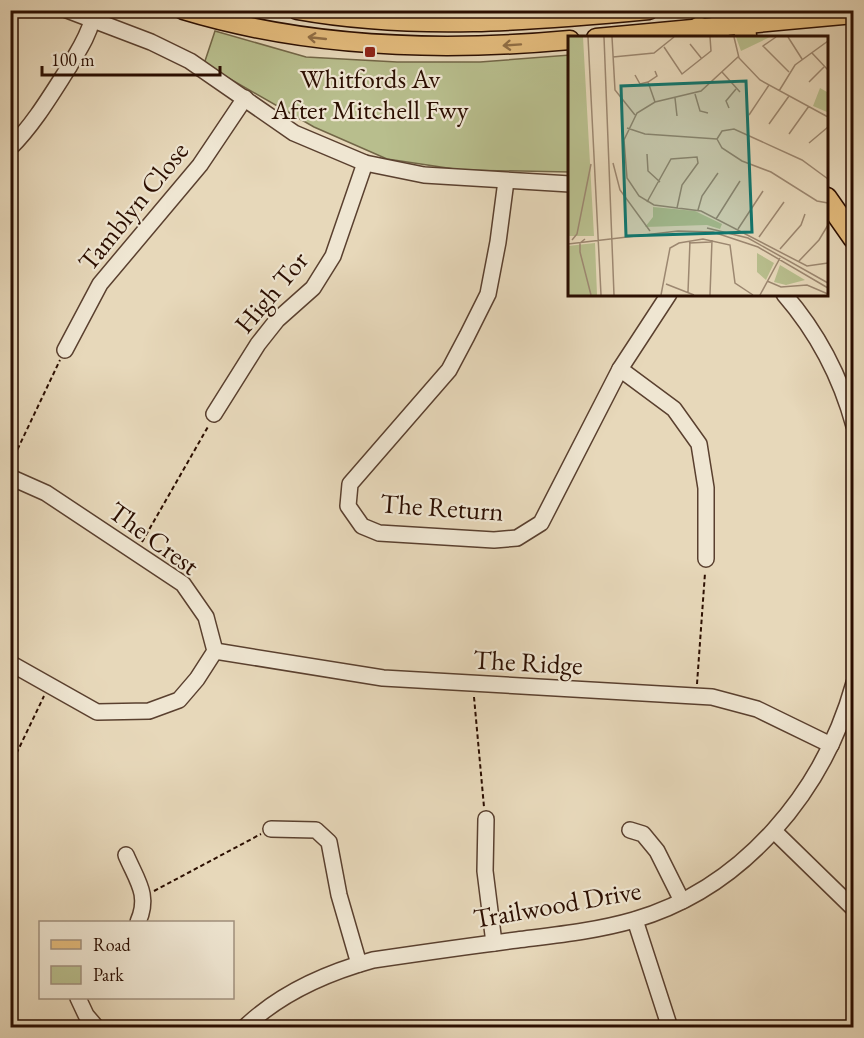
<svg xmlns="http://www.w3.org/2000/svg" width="864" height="1038" font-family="'EB Garamond',serif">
  <rect width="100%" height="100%" fill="#e7d8ba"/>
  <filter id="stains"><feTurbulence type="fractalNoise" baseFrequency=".00333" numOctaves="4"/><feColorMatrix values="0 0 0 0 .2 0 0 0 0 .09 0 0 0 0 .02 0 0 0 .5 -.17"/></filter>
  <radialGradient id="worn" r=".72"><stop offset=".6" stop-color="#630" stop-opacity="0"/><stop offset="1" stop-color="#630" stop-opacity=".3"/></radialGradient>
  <path fill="#b8be8d" stroke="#726647" stroke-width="1.5" d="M215,31L306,57L397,62H480L570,55V172L461,170L387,159L314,127L204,64Z"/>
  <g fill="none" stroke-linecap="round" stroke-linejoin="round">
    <defs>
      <g id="minor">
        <path d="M67,10L151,42L190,61L294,133L365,163L424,175L570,184"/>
        <path d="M715,25L725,22L738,10"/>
        <path d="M10,148C34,124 51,95 69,67C78,51 88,37 92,20"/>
        <path d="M506,181L498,242L488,294L467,336L449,370L350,484L348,506L362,526L379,533L494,540L517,538L541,523L620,369L669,294"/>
        <path d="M784,294C817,332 841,378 854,426"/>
        <path d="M65,350L100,284L200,165L245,98"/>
        <path d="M620,369L674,409L699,444L706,488V559"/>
        <path d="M214,414L258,344L277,320L313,288L333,256L365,163"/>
        <path d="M10,477L46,493L183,584L206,617L215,651L197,679L179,700L149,711L97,712L10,663"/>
        <path d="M215,651L383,678L712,697L757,709L831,745"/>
        <path d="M486,819L485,871L494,943"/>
        <path d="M271,829L316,830L329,842L339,895L359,964"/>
        <path d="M630,830L643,834L657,851L682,901"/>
        <path d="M774,831L854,909"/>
        <path d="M126,855C137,881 150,895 138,922"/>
        <path d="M635,920L670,1028"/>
        <path d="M78,998L86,1015L97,1028"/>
        <path d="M244,1028C279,994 326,973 373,960C421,953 469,946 517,940C556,935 596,931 634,920C744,888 824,791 854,683"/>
      </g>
      <g id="major">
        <path d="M183,10C308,48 440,52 570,40"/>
        <path d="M297,10C414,31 532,21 649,10"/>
        <path d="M596,38L854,14"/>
      </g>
      <g id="highway">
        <path d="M699,28L719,38"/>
        <path d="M746,38C743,28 749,19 754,10"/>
        <path d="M826,198L854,238"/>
      </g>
    </defs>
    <use href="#minor" stroke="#5a402f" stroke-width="18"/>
    <use href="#major" stroke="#2b0e01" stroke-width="21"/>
    <use href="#highway" stroke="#2b0e01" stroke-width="24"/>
    <g stroke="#2b0e01" stroke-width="2" stroke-dasharray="4.5 3" stroke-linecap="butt">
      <path d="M41,10L55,17"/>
      <path d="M11,463L60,360"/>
      <path d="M142,542L209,425"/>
      <path d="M697,684L705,573"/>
      <path d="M474,697L484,807"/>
      <path d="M10,767L44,696"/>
      <path d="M154,891L261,834"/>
    </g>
    <use href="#minor" stroke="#efe6d2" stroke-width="15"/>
    <use href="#major" stroke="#e4bc7d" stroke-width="18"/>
    <use href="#highway" stroke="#e4bc7d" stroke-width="21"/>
  </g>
  <defs><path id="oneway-shaft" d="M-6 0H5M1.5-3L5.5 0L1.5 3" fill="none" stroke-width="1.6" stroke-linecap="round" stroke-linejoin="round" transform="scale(1.5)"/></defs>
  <g stroke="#916e45">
    <use href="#oneway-shaft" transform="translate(317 38) rotate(-174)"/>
    <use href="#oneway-shaft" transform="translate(512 45) rotate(176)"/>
  </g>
  <rect fill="#8f2418" stroke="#efe6d2" stroke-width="2" x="364" y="46" width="12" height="12" rx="3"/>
  <g text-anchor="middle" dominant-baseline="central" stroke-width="4.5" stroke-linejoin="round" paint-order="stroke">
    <g font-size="27" fill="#2b0e01" stroke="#efe6d2">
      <text x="370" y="78">Whitfords Av<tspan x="370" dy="31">After Mitchell Fwy</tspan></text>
    </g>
    <g font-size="27" fill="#2b0e01" stroke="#efe6d2">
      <text transform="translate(133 206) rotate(-51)">Tamblyn Close</text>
      <text transform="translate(271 292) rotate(-50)">High Tor</text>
      <text transform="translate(442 507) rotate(4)">The Return</text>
      <text transform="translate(154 538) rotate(36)">The Crest</text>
      <text transform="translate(528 662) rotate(3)">The Ridge</text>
      <text transform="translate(557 904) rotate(-10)">Trailwood Drive</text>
    </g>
  </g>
  <g transform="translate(568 36)">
    <rect width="260" height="260" fill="#e7d8ba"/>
    <path d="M0,1H15L26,200H0ZM168,1H202L173,15ZM252,52L259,56V76L245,70ZM85,171L127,175L154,188L152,193L139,189L77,191L85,181ZM27,207L29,259H0V210ZM189,217L206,227L198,244L189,236ZM212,229L237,244L218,249L206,246Z" fill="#b8be8d"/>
    <path fill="none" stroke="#9c8770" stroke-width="1.5" d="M20,1L33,259M36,1L46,259M44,1L47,54L67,79M166,1L171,22L192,44L260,81M208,1L195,10L221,36M220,1L234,23M122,8L134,23M96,11L114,38L143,15L142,1M244,17L260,34M171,20L133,55L87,66L69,77L56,104L59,142L71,160L86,169L133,175L239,230L260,227M45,21L86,17L106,1M154,36L172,56M67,39L72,48L80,46L89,40L87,35M80,46L87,66M241,46L256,31M211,55L227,29L260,5M127,58L132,75L140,77M107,62L109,80M161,72L158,65L168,53M181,79L201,49M201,88L221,60M59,92L77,98L149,103M221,98L241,70M149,103L154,112L174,125L203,136L249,165L260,167M149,103L154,95L166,93L234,124L260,143M241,107L260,91M79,118L80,135L92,146M45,127L52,154L82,195M79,166L103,123L129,121L130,127L114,149L109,172M130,174L134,160L150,137M148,183L172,145M139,192L180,202L260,247M170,193L195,155M191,201L216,166M17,203L12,207V216L23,259M4,204L9,198L23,128M121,207L143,206M0,208L110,195L145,196L190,211L260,252M212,213L233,189L237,178M231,225L251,204L260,189M199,245L213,251L239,249L260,258M98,248L126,259M120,256L122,205M93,259L102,212L111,207L135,203L162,209L167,247L185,259M142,259L144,204M192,259L212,222"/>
    <path fill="#0f766e" fill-opacity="0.15" stroke="#0f766e" stroke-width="3" d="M178,45L184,196L58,200L53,50Z"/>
    <rect width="260" height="260" fill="none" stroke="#2b0e01" stroke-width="3"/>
  </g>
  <rect width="864" height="1038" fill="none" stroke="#e7d8ba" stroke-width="36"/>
  <rect x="12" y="12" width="840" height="1014" fill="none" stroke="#2b0e01" stroke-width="3"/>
  <rect x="18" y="18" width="828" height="1002" fill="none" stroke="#2b0e01" stroke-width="1.5"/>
  <rect x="39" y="921" width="195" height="78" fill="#efe6d2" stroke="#a1907e" stroke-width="1.5"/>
  <rect x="51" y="940" width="30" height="9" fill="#e4bc7d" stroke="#a1907e" stroke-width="1.5"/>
  <text x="93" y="951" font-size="18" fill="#2b0e01">Road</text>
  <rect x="51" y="966" width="30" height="18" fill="#b8be8d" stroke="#a1907e" stroke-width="1.5"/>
  <text x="93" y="981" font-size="18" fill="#2b0e01">Park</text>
  <path d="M42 66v9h178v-9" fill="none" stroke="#2b0e01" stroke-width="3"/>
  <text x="51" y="66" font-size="18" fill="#2b0e01" stroke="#efe6d2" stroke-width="4.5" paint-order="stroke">100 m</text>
  <rect width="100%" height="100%" filter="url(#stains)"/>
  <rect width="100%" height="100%" fill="url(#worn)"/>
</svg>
